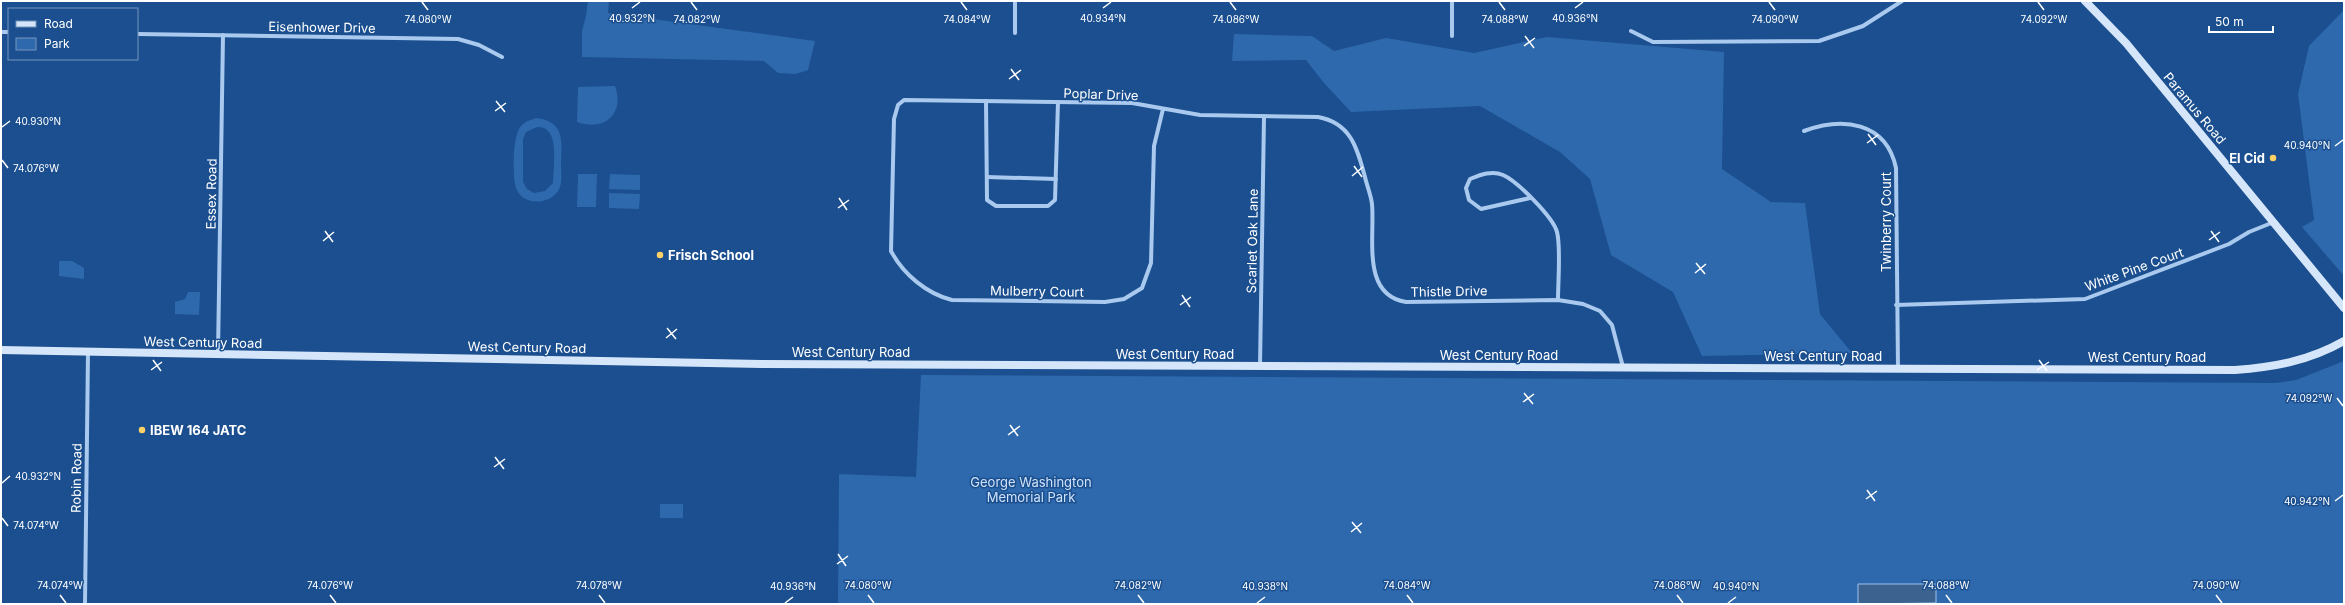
<svg xmlns="http://www.w3.org/2000/svg" width="2345" height="605" font-family="Inter,sans-serif">
  <rect width="100%" height="100%" fill="#1b4f8f"/>
  <g fill="#2e69ad" fill-rule="evenodd">
    <path d="M588,1H609L608,13L815,41L808,70L796,74L778,73L764,61L582,57V31L586,16Z"/>
    <path d="M2344,10V276L2302,227L2314,220L2298,94L2309,46Z"/>
    <path d="M1234,34L1312,36L1334,51L1386,38L1474,53L1547,37L1724,52L1722,169L1771,202L1805,203L1820,314L1852,353L1702,356L1673,292L1611,255L1590,179L1560,152L1480,106L1351,112L1324,83L1306,60L1232,61Z"/>
    <path d="M615,86C625,114 604,132 577,122L578,87Z"/>
    <path d="M536,118C565,121 562,142 561,164C561,173 563,184 558,191C547,207 518,205 515,184C513,171 512,134 522,125C526,121 531,120 536,118ZM537,127C561,125 553,168 553,183L545,191L534,193L527,189L523,182V139L526,132Z"/>
    <path d="M578,174H597L596,207H577Z"/>
    <path d="M610,174L640,175V190L609,189Z"/>
    <path d="M609,193L640,194L639,209L609,208Z"/>
    <path d="M59,261H72L84,268V279L59,276Z"/>
    <path d="M188,292H200L199,315L175,314V302L185,299Z"/>
    <path d="M2344,361V604H838L839,474L916,477L921,375L2276,383L2296,380Z"/>
    <rect x="660" y="504" width="23" height="14"/>
  </g>
  <path fill="#3c6290" stroke="#9cc4f0" d="M1858,584H1936V603L1858,604Z"/>
  <g fill="none" stroke-linecap="round" stroke-linejoin="round">
    <g stroke="#a9c9ee" stroke-width="4">
      <path d="M1631,31L1653,42L1819,41L1863,26L1902,1"/>
      <path d="M1,32H9"/>
      <path d="M1015,33V1"/>
      <path d="M137,34L458,39L479,45L502,57"/>
      <path d="M1452,36V1"/>
      <path d="M986,101L987,200L996,206H1048L1055,200L1058,102"/>
      <path d="M1163,109L1154,146L1151,263L1142,288L1124,299L1105,302L952,300C927,294 903,274 891,251L894,119L898,105L904,100L1132,103L1200,115L1318,117C1351,123 1357,148 1365,177C1367,186 1371,195 1372,204C1375,237 1361,295 1406,302L1558,300L1583,304L1600,311L1612,325L1623,367"/>
      <path d="M1804,131C1842,117 1886,121 1896,168L1898,369"/>
      <path d="M987,177L1056,179"/>
      <path d="M1530,198L1481,209L1469,200L1466,188L1470,179C1480,175 1492,170 1503,175C1517,181 1553,217 1557,232C1561,247 1558,282 1558,300"/>
      <path d="M1896,305L2085,299L2229,244L2249,232L2274,222"/>
      <path d="M218,354L223,35"/>
      <path d="M1260,366L1264,117"/>
      <path d="M85,604L88,352"/>
    </g>
    <g stroke="#d6e6fa" stroke-width="8">
      <path d="M2085,1L2126,43L2344,308"/>
      <path d="M1,350L762,364L2235,370C2274,367 2309,361 2344,341"/>
    </g>
  </g>
  <path fill="none" stroke="#fff" stroke-width="1.5" d="M422,2L428,10M691,2L697,10M961,2L967,10M1230,2L1236,10M1499,2L1505,10M1769,2L1775,10M2038,2L2044,10M632,8L640,2M1103,8L1111,2M1575,8L1583,2M1525,36L1534,48M1524,46L1535,38M1011,69L1019,80M1009,79L1021,70M496,101L505,112M495,111L506,103M2,127L10,121M1868,134L1876,145M1867,143L1878,135M2335,146L2343,140M2,160L8,168M1354,166L1362,177M1352,176L1363,167M839,198L847,210M838,208L849,200M325,231L333,242M2211,231L2219,242M2209,240L2220,232M323,241L334,232M1696,263L1705,274M1695,273L1706,264M1182,295L1190,307M1180,305L1191,297M667,328L676,339M666,338L677,329M153,360L161,371M2039,360L2047,371M151,370L162,362M2037,370L2049,362M1524,393L1533,404M2337,398L2343,406M1523,402L1534,394M1010,425L1018,436M1008,435L1020,426M495,457L504,469M494,467L505,459M2,483L10,476M1867,490L1875,501M1866,499L1877,491M2335,501L2343,495M2,518L8,526M1352,522L1361,533M1351,532L1362,523M838,554L846,566M837,564L848,556M60,595L66,603M330,595L336,603M599,595L605,603M868,595L874,603M1138,595L1144,603M1407,595L1413,603M1677,595L1683,603M1946,595L1952,603M2216,595L2222,603M785,603L793,597M1257,603L1265,597M1728,603L1736,597"/>
  <g fill="#ffd166" stroke="#1b4f8f" stroke-width="1.5">
    <circle cx="2273" cy="158" r="4"/>
    <circle cx="660" cy="255" r="4"/>
    <circle cx="142" cy="430" r="4"/>
  </g>
  <g text-anchor="middle" dominant-baseline="central" stroke-width="3" stroke-linejoin="round" paint-order="stroke">
    <g font-size="13" fill="#fff" stroke="#1b4f8f">
      <text transform="translate(322 27) rotate(1)">Eisenhower Drive</text>
      <text transform="translate(1101 94) rotate(2)">Poplar Drive</text>
      <text transform="translate(2195 108) rotate(50)">Paramus Road</text>
      <text transform="translate(211 194) rotate(-89)">Essex Road</text>
      <text transform="translate(1886 222) rotate(-90)">Twinberry Court</text>
      <text transform="translate(1252 241) rotate(-89)">Scarlet Oak Lane</text>
      <text transform="translate(2134 269) rotate(-20)">White Pine Court</text>
      <text transform="translate(1037 291) rotate(1)">Mulberry Court</text>
      <text transform="translate(1449 291) rotate(-1)">Thistle Drive</text>
      <text transform="translate(203 342) rotate(1)">West Century Road</text>
      <text transform="translate(527 347) rotate(1)">West Century Road</text>
      <text x="851" y="352">West Century Road</text>
      <text x="1175" y="354">West Century Road</text>
      <text x="1499" y="355">West Century Road</text>
      <text x="1823" y="356">West Century Road</text>
      <text x="2147" y="357">West Century Road</text>
      <text transform="translate(76 478) rotate(-89)">Robin Road</text>
    </g>
    <g font-size="13" font-weight="bold" fill="#fff" stroke="#1b4f8f" text-anchor="start">
      <text x="2265" y="158" text-anchor="end">El Cid</text>
      <text x="668" y="255">Frisch School</text>
      <text x="150" y="430">IBEW 164 JATC</text>
    </g>
    <g font-size="13" fill="#cfe3fa" stroke="#1b4f8f">
      <text x="1031" y="482">George Washington<tspan x="1031" dy="15">Memorial Park</tspan></text>
    </g>
  </g>
  <g font-size="10" text-anchor="middle" fill="#fff" stroke="#1b4f8f" stroke-width="3" stroke-linejoin="round" paint-order="stroke">
    <text x="632" y="22">40.932°N</text>
    <text x="1103" y="22">40.934°N</text>
    <text x="1575" y="22">40.936°N</text>
    <text x="428" y="23">74.080°W</text>
    <text x="697" y="23">74.082°W</text>
    <text x="967" y="23">74.084°W</text>
    <text x="1236" y="23">74.086°W</text>
    <text x="1505" y="23">74.088°W</text>
    <text x="2044" y="23">74.092°W</text>
    <text x="1775" y="23">74.090°W</text>
    <text x="38" y="125">40.930°N</text>
    <text x="2307" y="149">40.940°N</text>
    <text x="36" y="172">74.076°W</text>
    <text x="2309" y="402">74.092°W</text>
    <text x="38" y="480">40.932°N</text>
    <text x="2307" y="505">40.942°N</text>
    <text x="36" y="529">74.074°W</text>
    <text x="60" y="589">74.074°W</text>
    <text x="330" y="589">74.076°W</text>
    <text x="599" y="589">74.078°W</text>
    <text x="868" y="589">74.080°W</text>
    <text x="1138" y="589">74.082°W</text>
    <text x="1407" y="589">74.084°W</text>
    <text x="1677" y="589">74.086°W</text>
    <text x="1946" y="589">74.088°W</text>
    <text x="2216" y="589">74.090°W</text>
    <text x="793" y="590">40.936°N</text>
    <text x="1265" y="590">40.938°N</text>
    <text x="1736" y="590">40.940°N</text>
  </g>
  <rect width="2345" height="605" fill="none" stroke="#ffffff" stroke-width="4"/>
  <rect x="8" y="8" width="130" height="52" fill="#1b4f8f" stroke="#7695bc"/>
  <rect x="16" y="21" width="20" height="6" fill="#d6e6fa" stroke="#7695bc"/>
  <text x="44" y="28" font-size="12" fill="#ffffff">Road</text>
  <rect x="16" y="38" width="20" height="12" fill="#2e69ad" stroke="#7695bc"/>
  <text x="44" y="48" font-size="12" fill="#ffffff">Park</text>
  <path d="M2209 26v6h64v-6" fill="none" stroke="#ffffff" stroke-width="2"/>
  <text x="2215" y="26" font-size="12" fill="#ffffff" stroke="#1b4f8f" stroke-width="3" paint-order="stroke">50 m</text>
</svg>
